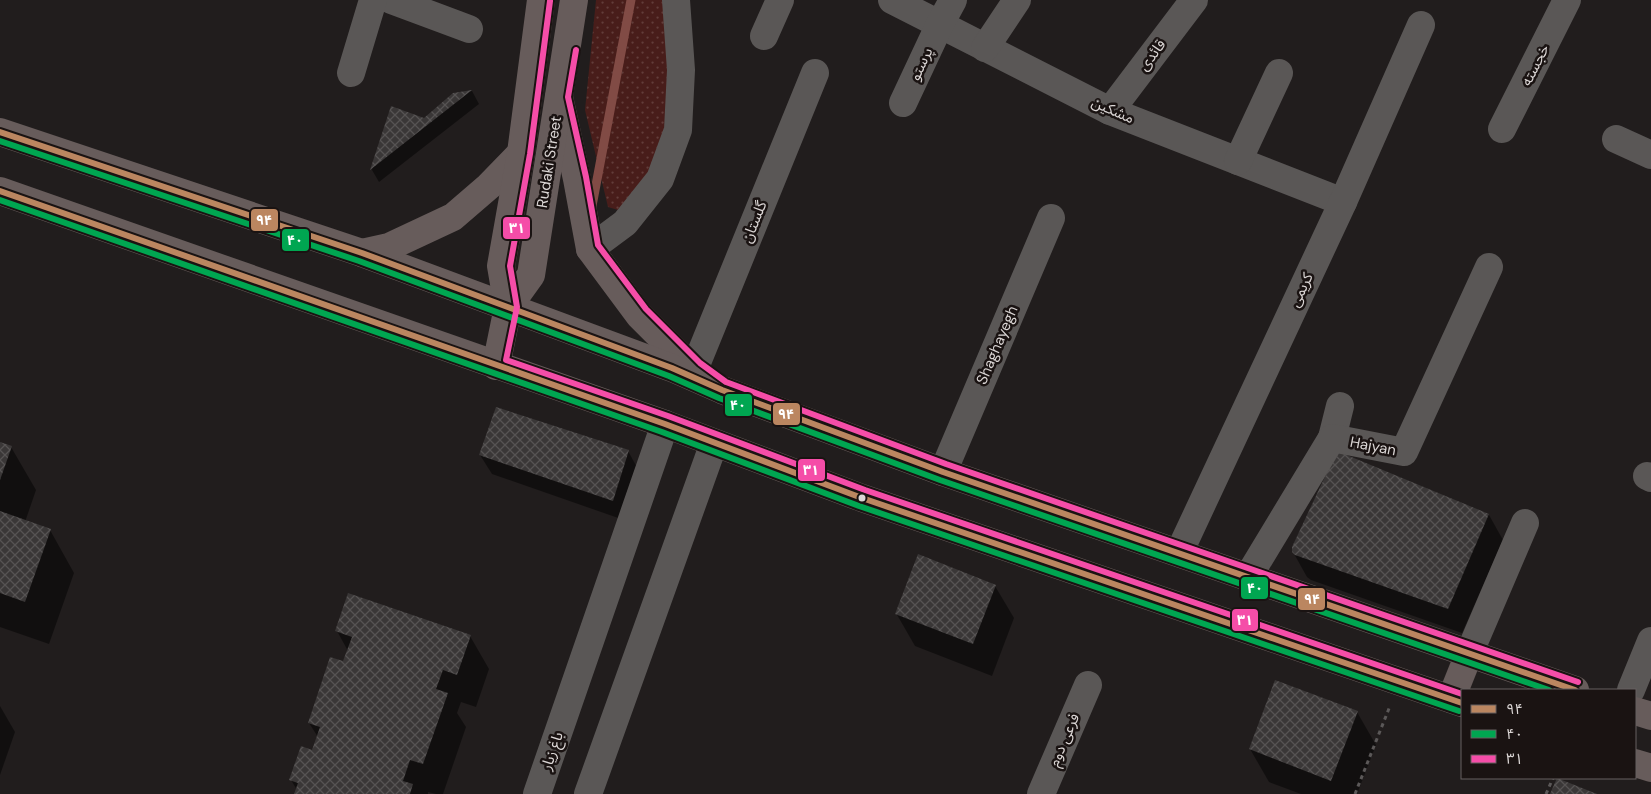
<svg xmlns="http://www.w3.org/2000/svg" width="1651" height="794" font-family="'DM Sans','Noto Sans Arabic',sans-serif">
  <defs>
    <pattern id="grass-dots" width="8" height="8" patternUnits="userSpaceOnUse" patternTransform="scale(1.25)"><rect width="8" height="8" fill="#481d1a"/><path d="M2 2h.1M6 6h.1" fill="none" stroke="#623d3a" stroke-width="1.8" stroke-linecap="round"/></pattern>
    <pattern id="building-cross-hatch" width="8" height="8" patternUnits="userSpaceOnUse" patternTransform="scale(1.25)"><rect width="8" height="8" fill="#3a3737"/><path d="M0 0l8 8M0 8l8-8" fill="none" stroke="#565353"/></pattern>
  </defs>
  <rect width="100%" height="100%" fill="#211d1d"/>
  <path fill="url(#grass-dots)" d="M596,0H671L674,128L628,213L608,207L585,110Z"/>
  <g fill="#0007">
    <path d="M472,91L479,104L379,182L372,170L391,107L424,119L454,94Z"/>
    <path d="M0,443L11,447L36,490L25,522L50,530L74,573L49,644L0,627Z"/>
    <path d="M628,451L639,471L624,520L492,474L480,455Z"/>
    <path d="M1337,453L1489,515L1503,540L1462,633L1311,580L1307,577L1293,552Z"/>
    <path d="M995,586L1014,618L992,676L915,646L896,613Z"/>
    <path d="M337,631L470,636L489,669L476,707L461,702L457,713L466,727L443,794H436L428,792V794H295L297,790L291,780L313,752L318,737L309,723L344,663L348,651Z"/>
    <path d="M0,706L15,732L0,775Z"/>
    <path d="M1357,712L1376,745L1357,794H1301L1269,782L1250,749Z"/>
  </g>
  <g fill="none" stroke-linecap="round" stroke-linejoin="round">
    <path stroke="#814b45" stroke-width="9" d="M592,206L631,0"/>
  </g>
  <g fill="url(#building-cross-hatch)">
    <path d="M472,90L370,170L391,106L424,118L453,93Z"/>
    <path d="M496,407L629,450L613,501L479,455Z"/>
    <path d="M0,442L12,446L0,480Z"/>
    <path d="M1337,451L1489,514L1448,609L1295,555L1292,552V547Z"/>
    <path d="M0,511L51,529L25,602L0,593Z"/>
    <path d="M918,554L996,585L973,644L895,614Z"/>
    <path d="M348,593L471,635L457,675L443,670L436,689L448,693L423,764L410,760L403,781L413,784L410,794H294L298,783L289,780L301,746L312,750L320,727L308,723L330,657L343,661L352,637L335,631Z"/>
    <path d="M1275,680L1358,711L1331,781L1249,749Z"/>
    <path d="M1557,778L1597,794H1550Z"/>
  </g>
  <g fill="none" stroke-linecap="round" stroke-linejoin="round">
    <g stroke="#5b5858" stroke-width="3" stroke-dasharray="4 4" stroke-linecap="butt">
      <path d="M1355,794L1390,706"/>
      <path d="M1546,794L1553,778"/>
    </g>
    <g stroke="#5a5756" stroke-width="28">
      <path d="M391,0L469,29"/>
      <path d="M892,0L1110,111L1343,202"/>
      <path d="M764,36L780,0"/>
      <path d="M985,48L1017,0"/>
      <path d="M351,73L373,0"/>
      <path d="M903,103L940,24L953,0"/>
      <path d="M1110,111L1194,0"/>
      <path d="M1502,129L1567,0"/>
      <path d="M1616,139L1651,155"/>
      <path d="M1238,161L1279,73"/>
      <path d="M590,249L625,223L660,179L678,130L681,70L676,0"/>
      <path d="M694,370L815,73"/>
      <path d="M1332,438L1340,406"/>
      <path d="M943,472L1051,218"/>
      <path d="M1647,476L1651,478"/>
      <path d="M1179,553L1343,202L1421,25"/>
      <path d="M1248,577L1332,438L1404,452L1489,267"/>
      <path d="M1469,654L1525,523"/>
      <path d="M1631,690L1651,641"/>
      <path d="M537,794L665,424"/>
      <path d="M588,794L714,443"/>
      <path d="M1041,794L1088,685"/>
    </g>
    <g stroke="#675c5b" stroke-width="28">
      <path d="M559,97L577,179L590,249L639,315L694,370L700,374"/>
      <path d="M0,132L362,253L672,368L722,390L943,472L1575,690"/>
      <path d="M0,191L665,424L862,498L1462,703"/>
      <path d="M362,253L389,247L453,217L489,186L521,153"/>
      <path d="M508,307L531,275L574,0"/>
      <path d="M496,366L508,307L501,266L521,153L541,0"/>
      <path d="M1451,699L1469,654"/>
      <path d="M1635,711L1651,716"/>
      <path d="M1635,763L1651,768"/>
    </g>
    <defs>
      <g id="bus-1">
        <path d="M0,132L362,253L672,368L722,390L943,472L1575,690"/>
        <path d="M0,191L665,424L862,498L1462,703"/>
      </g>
      <g id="bus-2">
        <path d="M0,141L359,261L669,376L719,398L940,480L1549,690"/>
        <path d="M0,200L662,432L859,506L1459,711"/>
      </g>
      <g id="bus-3">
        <path d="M550,1L530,154L510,266L517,307L506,360L668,416L865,490L1462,694"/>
        <path d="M576,50L568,97L586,177L598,245L646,309L700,363L726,382L946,464L1578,682"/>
      </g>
    </defs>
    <use href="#bus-1" stroke="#1a1312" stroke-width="10"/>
    <use href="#bus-2" stroke="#1a1312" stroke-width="10"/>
    <use href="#bus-3" stroke="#1a1312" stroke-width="10"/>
    <use href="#bus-1" stroke="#bb8660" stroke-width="6"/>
    <use href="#bus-2" stroke="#00a651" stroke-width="6"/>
    <use href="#bus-3" stroke="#f54da8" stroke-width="6"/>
  </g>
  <circle fill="#dbd6d5" stroke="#1a1312" stroke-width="2" cx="862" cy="498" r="4.5"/>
  <g text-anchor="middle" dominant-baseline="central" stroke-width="5" stroke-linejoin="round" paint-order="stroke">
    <g font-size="15" fill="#dbd6d5" stroke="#1a1312">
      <text transform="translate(1152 55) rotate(-53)">قائدی</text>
      <text transform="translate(921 64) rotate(-65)">پرستو</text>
      <text transform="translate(1535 65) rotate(-63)">خجسته</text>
      <text transform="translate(1113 110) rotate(24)">مشکین</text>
      <text transform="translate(549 162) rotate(-81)">Rudaki Street</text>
      <text transform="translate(754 222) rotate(-68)">گلستان</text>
      <text transform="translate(1301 290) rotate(-65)">کریمی</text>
      <text transform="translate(997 345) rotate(-67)">Shaghayegh</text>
      <text transform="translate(1373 446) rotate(11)">Hajyan</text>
      <text transform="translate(1064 740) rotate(-67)">فرعی دوم</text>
      <text transform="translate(552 751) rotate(-71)">باغ زیار</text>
    </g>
  </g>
  <g stroke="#1a1312" stroke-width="2">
    <rect x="250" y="208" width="29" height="24" rx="5" fill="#bb8660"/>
    <rect x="502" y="216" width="29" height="24" rx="5" fill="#f54da8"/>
    <rect x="281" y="228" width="29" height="24" rx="5" fill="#00a651"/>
    <rect x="724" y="393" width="29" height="24" rx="5" fill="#00a651"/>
    <rect x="772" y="402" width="29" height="24" rx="5" fill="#bb8660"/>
    <rect x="797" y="458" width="29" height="24" rx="5" fill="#f54da8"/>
    <rect x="1240" y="576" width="29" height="24" rx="5" fill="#00a651"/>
    <rect x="1297" y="587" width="29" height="24" rx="5" fill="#bb8660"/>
    <rect x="1231" y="608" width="28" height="24" rx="5" fill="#f54da8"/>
  </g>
  <g font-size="14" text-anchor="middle" font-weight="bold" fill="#fff">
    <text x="264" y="225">۹۴</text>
    <text x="517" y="233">۳۱</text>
    <text x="295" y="245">۴۰</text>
    <text x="738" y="410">۴۰</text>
    <text x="786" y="419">۹۴</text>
    <text x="811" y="475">۳۱</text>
    <text x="1255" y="593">۴۰</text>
    <text x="1312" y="604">۹۴</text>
    <text x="1245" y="625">۳۱</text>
  </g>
  <rect x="1461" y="689" width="175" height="90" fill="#1a1312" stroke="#676160"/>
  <rect x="1471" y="705" width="25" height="8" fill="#bb8660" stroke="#676160"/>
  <text x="1506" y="714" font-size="15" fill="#dbd6d5">۹۴</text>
  <rect x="1471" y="730" width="25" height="8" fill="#00a651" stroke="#676160"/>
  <text x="1506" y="739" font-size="15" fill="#dbd6d5">۴۰</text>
  <rect x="1471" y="755" width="25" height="8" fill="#f54da8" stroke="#676160"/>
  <text x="1506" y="764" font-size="15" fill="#dbd6d5">۳۱</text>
</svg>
